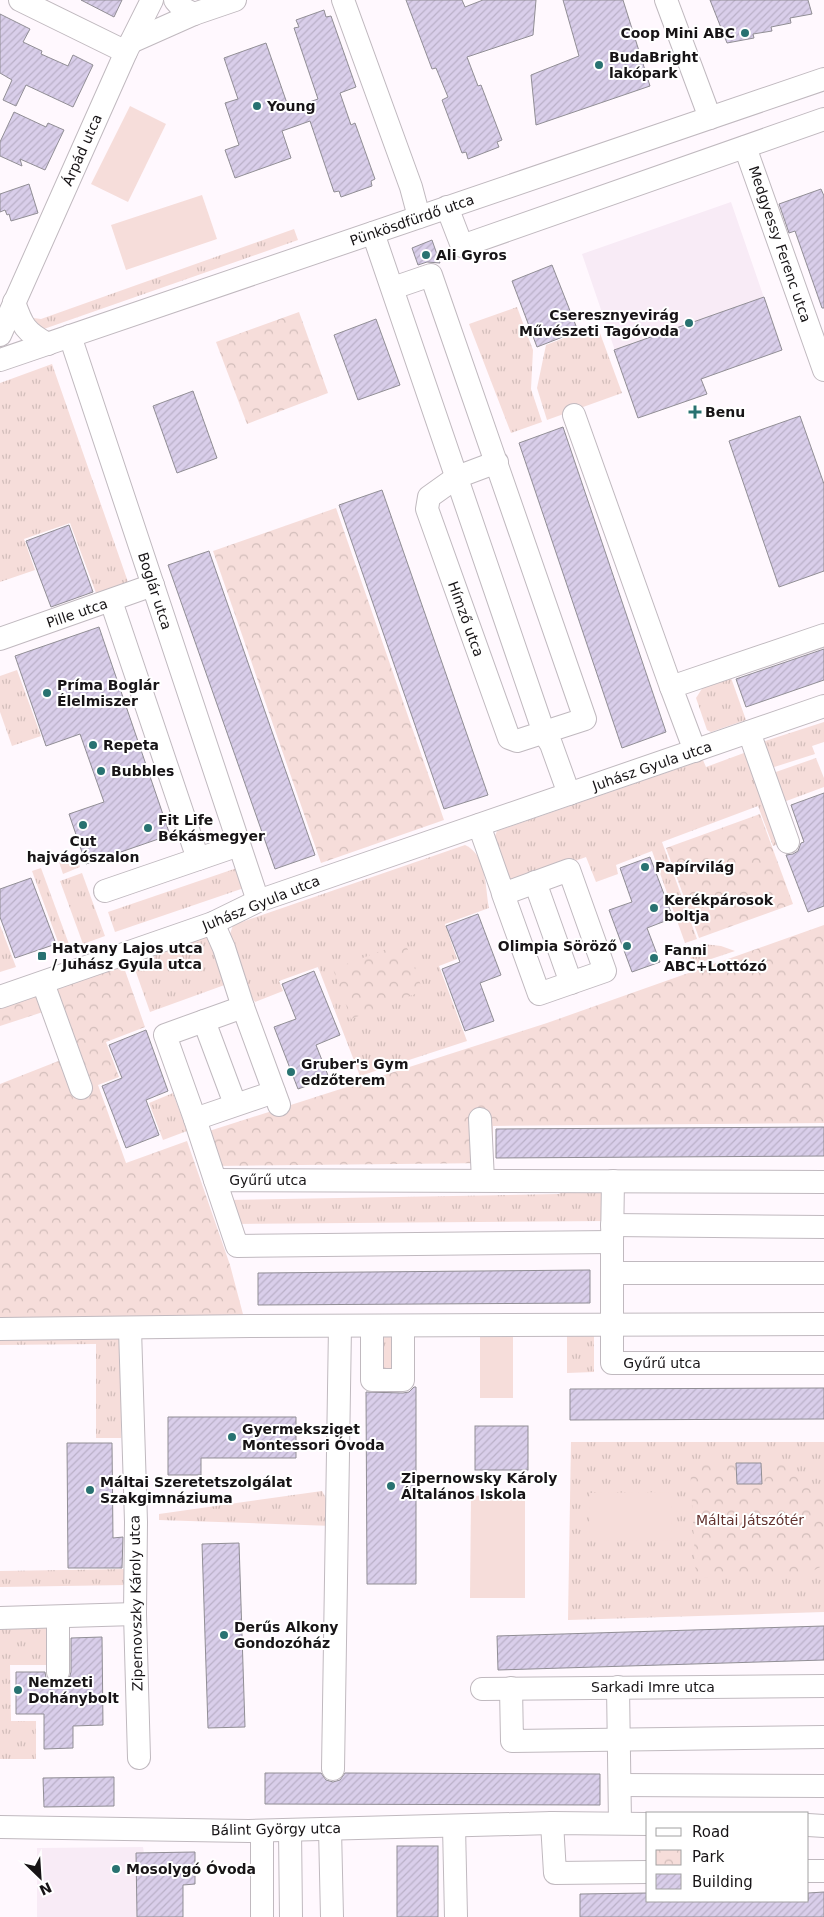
<svg xmlns="http://www.w3.org/2000/svg" width="824" height="1917" font-family="'DejaVu Sans',sans-serif">
  <defs>
    <pattern id="grass-tufts" width="24" height="20" patternUnits="userSpaceOnUse" patternTransform="scale(1.25)"><rect width="24" height="20" fill="#f6ddda"/><path d="M3 7l-1-3M5 7V3M7 7l1-3M15 17l-1-3M17 17v-4M19 17l1-3" fill="none" stroke="#d2bdba"/></pattern>
    <pattern id="park-crowns" width="20" height="18" patternUnits="userSpaceOnUse" patternTransform="scale(1.25)"><rect width="20" height="18" fill="#f6ddda"/><path d="M2 6a3 3 0 1 1 6 0M12 15a3 3 0 1 1 6 0" fill="none" stroke="#d2bdba"/></pattern>
    <pattern id="building-hatch" width="6" height="6" patternUnits="userSpaceOnUse" patternTransform="scale(1.25)"><rect width="6" height="6" fill="#d9ceea"/><path d="M-1 1l2-2M0 6l6-6M5 7l2-2" fill="none" stroke="#bab0c8"/></pattern>
  </defs>
  <rect width="100%" height="100%" fill="#fff8fe"/>
  <g fill="#f8ebf6">
    <path d="M731,202L782,350L750,361L697,365L707,394L677,405L667,377L657,380L667,408L638,418L582,254Z"/>
    <path d="M143,1847L144,1853L195,1852V1884L179,1885V1900H183V1917H37V1848Z"/>
  </g>
  <g fill="url(#grass-tufts)">
    <path d="M294,229L298,240L41,330L26,317L41,319Z"/>
    <path d="M517,307L533,350L531,389L542,422L511,433L469,324Z"/>
    <path d="M597,325L622,393L547,420L537,388L546,345Z"/>
    <path d="M52,364L128,582L96,593L70,523L24,539L35,570L0,582V383Z"/>
    <path d="M17,670L41,736L12,746L0,712V676Z"/>
    <path d="M730,675L746,720L711,732L707,730L696,698L705,684Z"/>
    <path d="M824,722V742L812,746L815,754L768,769L759,743Z"/>
    <path d="M752,750L786,841L773,846L758,806L662,842L697,939L685,943L652,851L616,865L618,874L596,882L586,857L507,886L494,838L497,831L703,760L706,767Z"/>
    <path d="M816,758L824,778V787L781,803L770,774Z"/>
    <path d="M465,845C487,855 485,887 489,908L445,924L457,959L439,966L467,1041L360,1076L318,967L279,981L283,991L255,1002L246,990L230,934L233,925Z"/>
    <path d="M75,852L80,867L63,874L58,859Z"/>
    <path d="M41,868L70,947L61,950L32,871Z"/>
    <path d="M237,868L244,888L115,932L108,912Z"/>
    <path d="M82,873L105,936L83,944L60,881Z"/>
    <path d="M0,925L16,967L0,972Z"/>
    <path d="M210,931L230,983L150,1012L131,958Z"/>
    <path d="M703,944L721,946L735,951L693,965L687,948Z"/>
    <path d="M173,1093L187,1131L163,1140L149,1103Z"/>
    <path d="M603,1184L608,1221L235,1224L227,1200L559,1194L573,1185Z"/>
    <path d="M594,1326V1372L567,1373V1327Z"/>
    <rect x="375" y="1328" width="26" height="47"/>
    <path d="M0,1330L121,1332V1438H96V1344L0,1345Z"/>
    <path d="M571,1442H824V1612L568,1620Z"/>
    <path d="M322,1491L327,1500L333,1526L159,1520V1514Z"/>
    <path d="M127,1569V1585L0,1587V1571Z"/>
    <path d="M0,1628H46V1665H10L11,1721H36V1759H0Z"/>
  </g>
  <g fill="url(#park-crowns)">
    <path d="M299,312L328,393L247,424L216,342Z"/>
    <path d="M336,508L444,820L321,863L213,551Z"/>
    <path d="M760,814L793,904L699,938L666,848Z"/>
    <path d="M824,925V1123L493,1126V1163L216,1166L206,1132L547,1023Z"/>
    <path d="M405,942L423,991L351,1019L333,969Z"/>
    <path d="M122,962L145,1027L106,1042L119,1077L98,1085L126,1163L187,1141L230,1265L244,1318L0,1322V1084L66,1058L49,1010L0,1026V1007Z"/>
    <path d="M736,1463L783,1464L824,1493V1565L805,1575L696,1578L690,1465Z"/>
  </g>
  <g fill="#f6ddda">
    <path d="M130,106L166,124L128,202L91,184Z"/>
    <path d="M202,195L217,239L126,270L111,225Z"/>
    <rect x="480" y="1335" width="33" height="63"/>
    <path d="M671,1492L672,1540L589,1541L590,1493Z"/>
    <path d="M525,1495V1598H470L471,1496Z"/>
  </g>
  <g fill="url(#building-hatch)" stroke="#918e95">
    <path d="M81,0H122L114,17Z"/>
    <path d="M406,0H462L465,7L483,0H536L533,35L467,57L478,86L481,85L502,140L497,142L499,147L468,159L466,152L462,153L442,100L448,97L436,68L432,69Z"/>
    <path d="M563,0H623L650,86L536,125L531,75L579,56Z"/>
    <path d="M710,0H808L812,14L790,18L791,23L771,27L772,31L753,34L754,38L727,43Z"/>
    <path d="M324,10L326,17L331,16L356,87L340,93L351,125L355,123L375,179L371,181L372,186L341,197L339,191L334,192L310,121L282,131L291,158L235,178L225,150L239,145L225,103L238,99L224,58L266,43L289,109L318,99L294,28L299,27L296,20Z"/>
    <path d="M0,14L30,29L23,42L42,51L41,54L68,66L73,55L93,65L73,107L26,85L16,106L3,100L12,80L0,73Z"/>
    <path d="M14,112L46,127L48,123L64,130L45,170L20,159L22,166L0,156V142Z"/>
    <path d="M29,184L38,213L11,221L9,214L7,215L5,210L0,212V194Z"/>
    <path d="M821,189L824,196V308H822L795,231L789,233L779,204Z"/>
    <path d="M432,240L440,263L427,262L418,265L412,248Z"/>
    <path d="M552,265L578,331L537,347L512,281Z"/>
    <path d="M764,297L782,350L701,379L707,394L638,418L614,350Z"/>
    <path d="M376,319L400,385L358,400L334,335Z"/>
    <path d="M193,391L217,458L177,473L153,406Z"/>
    <path d="M800,416L824,484V571L779,587L729,441Z"/>
    <path d="M563,427L666,732L622,748L519,443Z"/>
    <path d="M382,490L488,795L444,809L339,505Z"/>
    <path d="M69,525L93,592L51,607L26,541Z"/>
    <path d="M209,551L315,855L275,869L168,565Z"/>
    <path d="M99,627L170,835L86,864L69,814L104,802L80,734L46,746L15,656Z"/>
    <path d="M824,649V680L746,707L736,679Z"/>
    <path d="M824,793V906L808,912L786,855L793,854L798,851L801,843L804,842L791,805Z"/>
    <path d="M650,857L673,918L647,928L660,962L632,972L609,910L632,902L620,868Z"/>
    <path d="M31,878L56,944L15,958L0,917V889Z"/>
    <path d="M478,914L501,975L480,983L494,1021L465,1031L442,969L460,962L446,926Z"/>
    <path d="M314,971L340,1035L316,1045L329,1078L298,1089L274,1027L296,1019L282,984Z"/>
    <path d="M146,1030L168,1091L146,1100L159,1135L126,1148L102,1086L122,1078L109,1045Z"/>
    <path d="M824,1127V1156L496,1158V1129Z"/>
    <path d="M590,1270V1303L258,1305V1273Z"/>
    <path d="M414,1387H416V1584H367L366,1392L403,1393L409,1392Z"/>
    <path d="M824,1388V1419L570,1420V1389Z"/>
    <path d="M168,1417H296V1458H201V1475H168Z"/>
    <rect x="475" y="1426" width="53" height="44"/>
    <path d="M67,1443H112L113,1538L123,1537L122,1568H68Z"/>
    <path d="M736,1463H761L762,1484H737Z"/>
    <path d="M239,1543L245,1727L208,1728L202,1544Z"/>
    <path d="M824,1626V1660L498,1670L497,1636Z"/>
    <path d="M102,1637L103,1725L73,1726V1748L44,1749V1714H16V1672H45L46,1678L51,1683L58,1685L64,1684L69,1679L71,1672V1638Z"/>
    <path d="M265,1773H321L326,1780L333,1782L340,1780L345,1773L600,1774V1805L265,1804Z"/>
    <path d="M114,1777V1806L44,1807L43,1778Z"/>
    <rect x="397" y="1846" width="41" height="71"/>
    <path d="M195,1852V1884L183,1885V1917H137L136,1853Z"/>
    <path d="M824,1892V1917H580V1894L648,1893V1901H808V1893Z"/>
  </g>
  <g fill="none" stroke-linecap="round" stroke-linejoin="round">
    <defs>
      <g id="minor">
        <path d="M20,0L126,52"/>
        <path d="M175,0L182,8L194,14"/>
        <path d="M343,0L411,187L419,217"/>
        <path d="M666,0L710,118"/>
        <path d="M131,42L194,14L235,0"/>
        <path d="M745,147L824,370"/>
        <path d="M447,207L462,246L824,119"/>
        <path d="M373,233L544,733L551,744L569,794"/>
        <path d="M393,288L431,275L585,719L517,741L509,738L427,509L429,497L457,477L497,462"/>
        <path d="M14,302C22,325 25,332 48,344"/>
        <path d="M0,335L126,52L152,0"/>
        <path d="M70,336L258,901"/>
        <path d="M0,360L824,79"/>
        <path d="M574,415L671,687"/>
        <path d="M111,601L198,859"/>
        <path d="M0,639L153,585"/>
        <path d="M749,732L788,842"/>
        <path d="M695,751L671,687L824,635"/>
        <path d="M479,825L502,890L503,894L539,994L605,971L569,870L503,894"/>
        <path d="M535,882L571,983"/>
        <path d="M105,891L239,845"/>
        <path d="M213,923L224,948L243,1007L279,1105"/>
        <path d="M43,983L81,1088"/>
        <path d="M0,997L213,923L258,901L824,706"/>
        <path d="M243,1007L165,1035L195,1119L274,1092"/>
        <path d="M204,1021L235,1104"/>
        <path d="M195,1119L215,1180"/>
        <path d="M480,1119L483,1180"/>
        <path d="M613,1181L612,1242V1363H824"/>
        <path d="M612,1225L824,1227"/>
        <path d="M612,1242L237,1246L215,1180L824,1182"/>
        <path d="M612,1273H824"/>
        <path d="M372,1326V1380H403V1326"/>
        <path d="M0,1329L250,1326L824,1324"/>
        <path d="M130,1329L136,1522L135,1614L139,1758"/>
        <path d="M58,1617V1672"/>
        <path d="M0,1618L135,1614"/>
        <path d="M618,1687L620,1823"/>
        <path d="M511,1688L512,1741L824,1737"/>
        <path d="M482,1689L824,1686"/>
        <path d="M333,1769L340,1326"/>
        <path d="M620,1785L824,1786"/>
        <path d="M552,1823L555,1873L648,1872"/>
        <path d="M808,1825L824,1826"/>
        <path d="M454,1826L456,1917"/>
        <path d="M0,1827L249,1831L552,1823L648,1824"/>
        <path d="M330,1829L332,1917"/>
        <path d="M290,1830L291,1917"/>
        <path d="M262,1831V1917"/>
        <path d="M808,1871H824"/>
      </g>
    </defs>
    <use href="#minor" stroke="#c0b9bf" stroke-width="24"/>
    <use href="#minor" stroke="#fff" stroke-width="22"/>
  </g>
  <g fill="#287271" stroke="#fff" stroke-width="2">
    <circle cx="745" cy="33" r="5"/>
    <circle cx="599" cy="65" r="5"/>
    <circle cx="257" cy="106" r="5"/>
    <circle cx="426" cy="255" r="5"/>
    <circle cx="689" cy="323" r="5"/>
    <path d="M692.5 404.5h5v5h5v5h-5v5h-5v-5h-5v-5h5z"/>
    <circle cx="47" cy="693" r="5"/>
    <circle cx="93" cy="745" r="5"/>
    <circle cx="101" cy="771" r="5"/>
    <circle cx="83" cy="825" r="5"/>
    <circle cx="148" cy="828" r="5"/>
    <circle cx="645" cy="867" r="5"/>
    <circle cx="654" cy="908" r="5"/>
    <circle cx="627" cy="946" r="5"/>
    <rect x="37" y="951" width="10" height="10" rx="2.5"/>
    <circle cx="654" cy="958" r="5"/>
    <circle cx="291" cy="1072" r="5"/>
    <circle cx="232" cy="1437" r="5"/>
    <circle cx="391" cy="1486" r="5"/>
    <circle cx="90" cy="1490" r="5"/>
    <circle cx="224" cy="1635" r="5"/>
    <circle cx="18" cy="1690" r="5"/>
    <circle cx="116" cy="1869" r="5"/>
  </g>
  <g text-anchor="middle" dominant-baseline="central" stroke-width="4" stroke-linejoin="round" paint-order="stroke">
    <g font-size="14" font-weight="bold" fill="#171416" stroke="#fff" text-anchor="start">
      <text x="735" y="33" text-anchor="end">Coop Mini ABC</text>
      <text x="609" y="57">BudaBright<tspan x="609" dy="16">lakópark</tspan></text>
      <text x="267" y="106">Young</text>
      <text x="436" y="255">Ali Gyros</text>
      <text x="679" y="315" text-anchor="end">Cseresznyevirág<tspan x="679" dy="16">Művészeti Tagóvoda</tspan></text>
      <text x="705" y="412">Benu</text>
      <text x="57" y="685">Príma Boglár<tspan x="57" dy="16">Élelmiszer</tspan></text>
      <text x="103" y="745">Repeta</text>
      <text x="111" y="771">Bubbles</text>
      <text x="158" y="820">Fit Life<tspan x="158" dy="16">Békásmegyer</tspan></text>
      <text x="83" y="841" text-anchor="middle">Cut<tspan x="83" dy="16">hajvágószalon</tspan></text>
      <text x="655" y="867">Papírvilág</text>
      <text x="664" y="900">Kerékpárosok<tspan x="664" dy="16">boltja</tspan></text>
      <text x="617" y="946" text-anchor="end">Olimpia Söröző</text>
      <text x="52" y="948">Hatvany Lajos utca<tspan x="52" dy="16">/ Juhász Gyula utca</tspan></text>
      <text x="664" y="950">Fanni<tspan x="664" dy="16">ABC+Lottózó</tspan></text>
      <text x="301" y="1064">Gruber's Gym<tspan x="301" dy="16">edzőterem</tspan></text>
      <text x="242" y="1429">Gyermeksziget<tspan x="242" dy="16">Montessori Óvoda</tspan></text>
      <text x="401" y="1478">Zipernowsky Károly<tspan x="401" dy="16">Általános Iskola</tspan></text>
      <text x="100" y="1482">Máltai Szeretetszolgálat<tspan x="100" dy="16">Szakgimnáziuma</tspan></text>
      <text x="234" y="1627">Derűs Alkony<tspan x="234" dy="16">Gondozóház</tspan></text>
      <text x="28" y="1682">Nemzeti<tspan x="28" dy="16">Dohánybolt</tspan></text>
      <text x="126" y="1869">Mosolygó Óvoda</text>
    </g>
    <g font-size="14" fill="#171416" stroke="#fff">
      <text transform="translate(82 150) rotate(-66)">Árpád utca</text>
      <text transform="translate(412 220) rotate(-19)">Pünkösdfürdő utca</text>
      <text transform="translate(780 244) rotate(71)">Medgyessy Ferenc utca</text>
      <text transform="translate(155 591) rotate(72)">Boglár utca</text>
      <text transform="translate(77 613) rotate(-19)">Pille utca</text>
      <text transform="translate(466 619) rotate(70)">Hímző utca</text>
      <text transform="translate(652 766) rotate(-19)">Juhász Gyula utca</text>
      <text transform="translate(261 903) rotate(-22)">Juhász Gyula utca</text>
      <text x="268" y="1180">Gyűrű utca</text>
      <text x="662" y="1363">Gyűrű utca</text>
      <text transform="translate(136 1603) rotate(-91)">Zipernovszky Károly utca</text>
      <text x="653" y="1687">Sarkadi Imre utca</text>
      <text transform="translate(276 1829) rotate(-1)">Bálint György utca</text>
    </g>
    <g font-size="14" fill="#63322f" stroke="#fff">
      <text x="750" y="1520">Máltai Játszótér</text>
    </g>
  </g>
  <rect x="646" y="1812" width="162" height="90" fill="#ffffff" stroke="#a2a1a2"/>
  <rect x="656" y="1828" width="25" height="8" fill="#ffffff" stroke="#a2a1a2"/>
  <text x="692" y="1837" font-size="15" fill="#171416">Road</text>
  <rect x="656" y="1850" width="25" height="15" fill="url(#park-crowns)" stroke="#a2a1a2"/>
  <text x="692" y="1862" font-size="15" fill="#171416">Park</text>
  <rect x="656" y="1874" width="25" height="15" fill="url(#building-hatch)" stroke="#a2a1a2"/>
  <text x="692" y="1887" font-size="15" fill="#171416">Building</text>
  <g transform="translate(40 1877) rotate(155)" stroke="#ffffff" stroke-width="4" paint-order="stroke">
  <path d="M0-4L9 19L0 12L-9 19Z" fill="#171416"/>
  <text y="-8" font-size="14" font-weight="bold" text-anchor="middle" fill="#171416">N</text>
  </g>
</svg>
